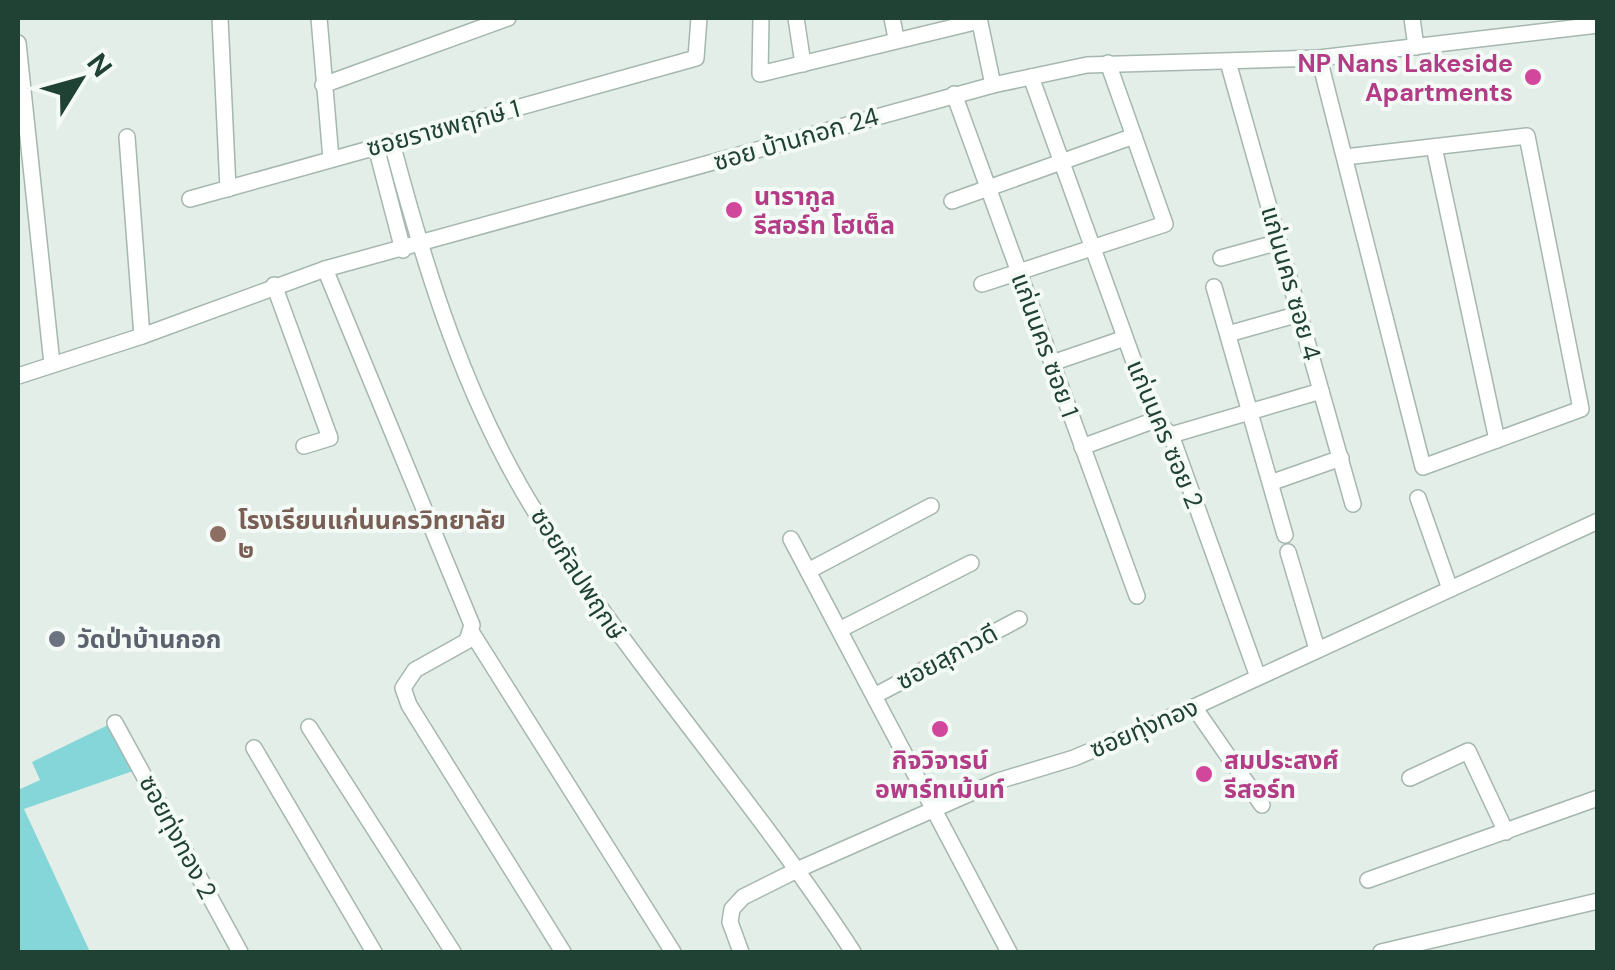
<svg xmlns="http://www.w3.org/2000/svg" width="1615" height="970" font-family="'DM Sans','Noto Sans Thai',sans-serif">
  <rect width="100%" height="100%" fill="#e3eee8"/>
  <path fill="#85d6d9" d="M108,725L133,771L24,809L90,952H18V790L40,780L32,762Z"/>
  <g fill="none" stroke-linecap="round" stroke-linejoin="round">
    <defs>
      <g id="minor">
        <path d="M220,18L228,189"/>
        <path d="M319,18L331,159"/>
        <path d="M761,18L760,74L979,21"/>
        <path d="M796,18L803,64"/>
        <path d="M892,18L896,38"/>
        <path d="M979,18L993,85"/>
        <path d="M1412,18L1416,47"/>
        <path d="M18,43L52,364"/>
        <path d="M1319,58L1423,467L1581,409L1527,136L1345,157"/>
        <path d="M1228,62L1353,504"/>
        <path d="M1031,77L1155,420L1171,435L1258,677"/>
        <path d="M323,85L508,18"/>
        <path d="M954,94L1137,596"/>
        <path d="M127,137L142,336"/>
        <path d="M392,143C426,272 466,402 538,516C635,668 755,801 853,952"/>
        <path d="M376,147L403,250"/>
        <path d="M1434,147L1497,440"/>
        <path d="M190,199L696,58L699,18"/>
        <path d="M952,201L1134,136"/>
        <path d="M1221,258L1279,242"/>
        <path d="M325,269L472,625L467,641L415,670L403,688L409,705L563,952"/>
        <path d="M982,284L1165,224L1108,63"/>
        <path d="M274,285L330,438L304,446"/>
        <path d="M1214,287L1285,535"/>
        <path d="M1228,334L1299,314"/>
        <path d="M1052,363L1125,338"/>
        <path d="M18,376L142,336L325,269L993,85L1087,65L1319,58L1598,25"/>
        <path d="M1171,435L1321,391"/>
        <path d="M1082,447L1155,420"/>
        <path d="M1273,482L1341,458"/>
        <path d="M1418,498L1450,589"/>
        <path d="M791,539L1009,952"/>
        <path d="M1288,552L1317,649"/>
        <path d="M808,571L931,506"/>
        <path d="M841,629L971,563"/>
        <path d="M472,633L673,952"/>
        <path d="M876,695L1019,619"/>
        <path d="M1194,707L1262,805"/>
        <path d="M115,723L240,952"/>
        <path d="M309,727L453,952"/>
        <path d="M254,748L374,952"/>
        <path d="M1410,778L1468,751L1506,832"/>
        <path d="M1368,880L1598,798"/>
        <path d="M741,952L730,922L732,909L743,897L799,869L998,781L1074,758L1194,707L1598,521"/>
        <path d="M1381,952L1598,901"/>
      </g>
    </defs>
    <use href="#minor" stroke="#a5b7af" stroke-width="18"/>
    <use href="#minor" stroke="#fff" stroke-width="15"/>
  </g>
  <g fill="#d1479c" stroke="#f4faf6" stroke-width="4">
    <circle cx="1533" cy="77" r="10"/>
    <circle cx="734" cy="210" r="10"/>
    <circle cx="940" cy="729" r="10"/>
    <circle cx="1204" cy="774" r="10"/>
  </g>
  <circle fill="#8d6e63" stroke="#f4faf6" stroke-width="4" cx="218" cy="534" r="10"/>
  <circle fill="#6b7280" stroke="#f4faf6" stroke-width="4" cx="57" cy="639" r="10"/>
  <g text-anchor="middle" dominant-baseline="central" stroke-width="8" stroke-linejoin="round" paint-order="stroke">
    <g font-size="25" font-weight="bold" fill="#b23c85" stroke="#f4faf6" text-anchor="start">
      <text x="1513" y="63" text-anchor="end">NP Nans Lakeside<tspan x="1513" dy="29">Apartments</tspan></text>
      <text x="754" y="196">นารากูล<tspan x="754" dy="29">รีสอร์ท โฮเต็ล</tspan></text>
      <text x="940" y="760" text-anchor="middle">กิจวิจารน์<tspan x="940" dy="29">อพาร์ทเม้นท์</tspan></text>
      <text x="1224" y="760">สมประสงศ์<tspan x="1224" dy="29">รีสอร์ท</tspan></text>
    </g>
    <g font-size="25" fill="#204235" stroke="#f4faf6">
      <text transform="translate(443 128) rotate(-15)">ซอยราชพฤกษ์ 1</text>
      <text transform="translate(796 139) rotate(-16)">ซอย บ้านกอก 24</text>
      <text transform="translate(1291 283) rotate(74)">แก่นนคร ซอย 4</text>
      <text transform="translate(1045 345) rotate(70)">แก่นนคร ซอย 1</text>
      <text transform="translate(1165 434) rotate(67)">แก่นนคร ซอย 2</text>
      <text transform="translate(578 574) rotate(57)">ซอยกัลปพฤกษ์</text>
      <text transform="translate(947 657) rotate(-28)">ซอยสุภาวดี</text>
      <text transform="translate(1144 728) rotate(-23)">ซอยทุ่งทอง</text>
      <text transform="translate(178 837) rotate(62)">ซอยทุ่งทอง 2</text>
    </g>
    <g font-size="25" font-weight="bold" fill="#785e54" stroke="#f4faf6" text-anchor="start">
      <text x="238" y="520">โรงเรียนแก่นนครวิทยาลัย<tspan x="238" dy="29">๒</tspan></text>
    </g>
    <g font-size="25" font-weight="bold" fill="#5b616d" stroke="#f4faf6" text-anchor="start">
      <text x="77" y="639">วัดป่าบ้านกอก</text>
    </g>
  </g>
  <rect width="1615" height="970" fill="none" stroke="#204235" stroke-width="40"/>
  <g transform="translate(80 80) rotate(53)" stroke="#f4faf6" stroke-width="8" paint-order="stroke">
  <path d="M0-8L18 38L0 25L-18 38Z" fill="#204235"/>
  <text y="-15" font-size="28" font-weight="bold" text-anchor="middle" fill="#204235">N</text>
  </g>
</svg>
